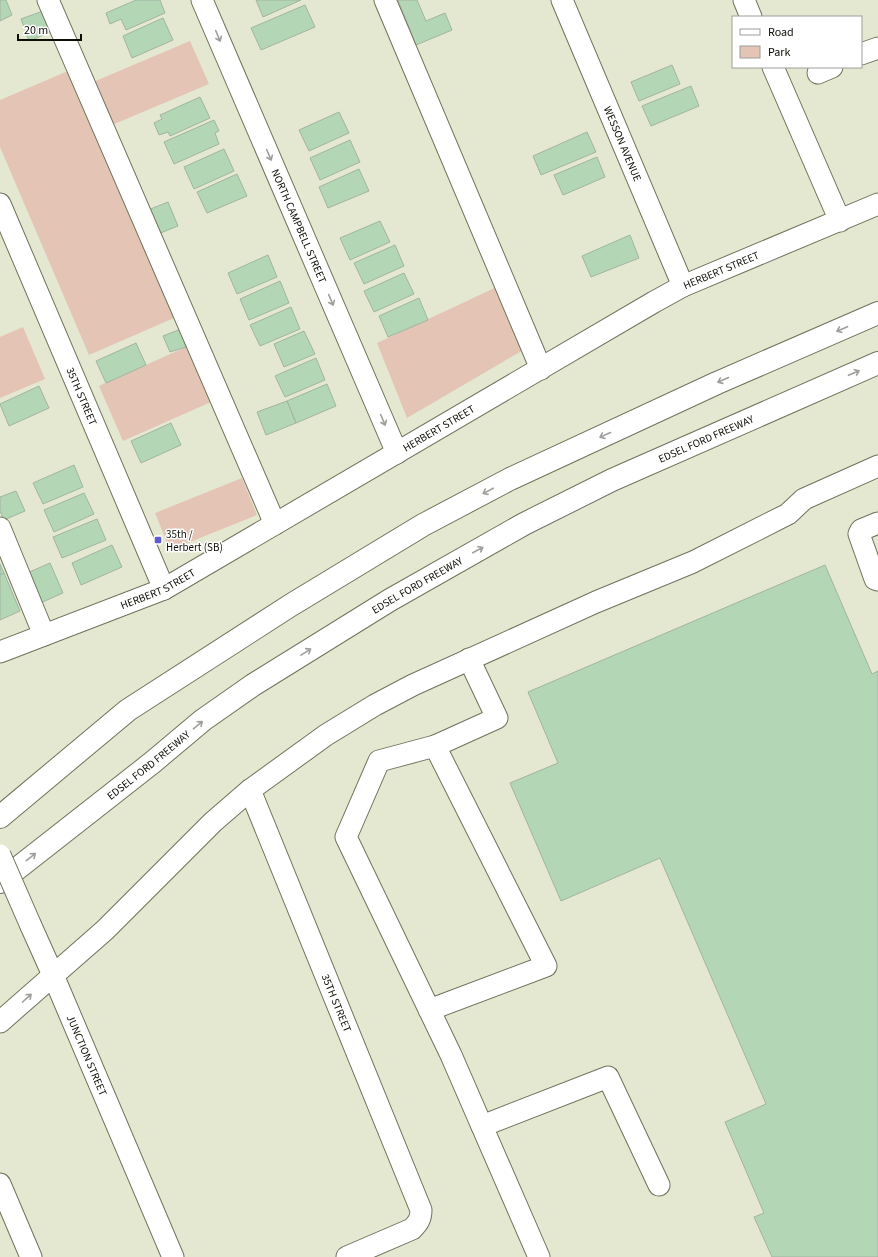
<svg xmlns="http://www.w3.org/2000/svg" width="878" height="1257" font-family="'Source Sans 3',sans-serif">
  <rect width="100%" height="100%" fill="#e5e8d0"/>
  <g fill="#e3c4b5">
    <path d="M190,41L209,84L112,125L93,82Z"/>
    <path d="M68,71L174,318L89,355L0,147V100Z"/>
    <path d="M501,285L525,349L407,418L377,343Z"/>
    <path d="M23,327L45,379L0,398V337Z"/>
    <path d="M186,347L211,402L123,441L99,386Z"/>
    <path d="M242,478L257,515L170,550L155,513Z"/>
  </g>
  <g fill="#b3d6b5" stroke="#a1b4a2">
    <path d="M0,0H6L12,15L0,21Z"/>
    <path d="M136,0H160L165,13L126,30L121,19L110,24L106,13Z"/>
    <path d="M256,0H301L263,17Z"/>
    <path d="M398,0H417L426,21L445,13L452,30L416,45Z"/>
    <path d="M305,5L315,27L261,50L251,28Z"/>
    <path d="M43,11L51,32L29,41L21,19Z"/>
    <path d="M163,18L173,40L132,58L123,36Z"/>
    <path d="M672,65L680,84L639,101L631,82Z"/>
    <path d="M691,86L699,106L651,126L642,106Z"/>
    <path d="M200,97L210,118L170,136L168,132L159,135L154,123L162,119L160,115Z"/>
    <path d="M339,112L349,133L309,151L299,130Z"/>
    <path d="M214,120L219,131L215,133L219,144L174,164L164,142Z"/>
    <path d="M587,132L596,152L541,175L533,156Z"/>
    <path d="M350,140L360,162L320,180L310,158Z"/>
    <path d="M224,149L234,171L194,189L184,167Z"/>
    <path d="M597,157L605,177L563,195L554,175Z"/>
    <path d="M359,169L369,191L328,208L319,187Z"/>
    <path d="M237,174L247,196L207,213L197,192Z"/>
    <path d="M168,202L178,226L158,234L148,210Z"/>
    <path d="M380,221L390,242L350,260L340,238Z"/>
    <path d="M630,235L639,258L591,277L582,256Z"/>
    <path d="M395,245L404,266L364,284L354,263Z"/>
    <path d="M268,255L277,277L237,294L228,273Z"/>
    <path d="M404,273L414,294L374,312L364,291Z"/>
    <path d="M280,281L289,303L249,320L240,299Z"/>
    <path d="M419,298L428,320L388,337L379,316Z"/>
    <path d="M291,307L300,329L260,346L250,325Z"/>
    <path d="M181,329L186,347L170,352L163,336Z"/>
    <path d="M304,331L315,354L284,367L274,344Z"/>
    <path d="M136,343L146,365L106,383L96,361Z"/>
    <path d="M316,358L325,380L285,397L275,376Z"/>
    <path d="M327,384L336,406L296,423L287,401Z"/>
    <path d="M39,386L49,408L9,426L0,404Z"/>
    <path d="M287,401L296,423L266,435L257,412Z"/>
    <path d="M171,423L181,445L141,463L131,441Z"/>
    <path d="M74,465L83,487L43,504L33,483Z"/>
    <path d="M16,491L25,511L4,520L0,511V497Z"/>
    <path d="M84,493L94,514L54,532L44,510Z"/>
    <path d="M97,519L106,540L62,558L53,537Z"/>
    <path d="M112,545L122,567L81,585L72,563Z"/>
    <path d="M50,563L63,593L38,604L25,574Z"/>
    <path d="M0,564L4,573L0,575Z"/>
    <path d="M825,565L872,674L878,671V1257H772L754,1217L764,1213L725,1122L766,1104L660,858L561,901L510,783L558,763L528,692Z"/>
    <path d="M4,573L20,611L0,620V575Z"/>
  </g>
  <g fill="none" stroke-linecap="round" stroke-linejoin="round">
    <defs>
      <g id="minor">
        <path d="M48,0L275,524"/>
        <path id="s1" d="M202,0L397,453"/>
        <path d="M385,0L541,369"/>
        <path id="s2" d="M562,0L683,286"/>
        <path d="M744,0L751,17"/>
        <path d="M861,54L878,48"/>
        <path d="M773,67L840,221"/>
        <path d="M818,73L832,67"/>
        <path id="s3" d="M0,204L164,589"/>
        <path d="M878,523L861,530L859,534L875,579L878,580"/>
        <path d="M0,528L44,635"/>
        <path id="s4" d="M0,652L164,589L654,302L683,286L878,204"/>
        <path d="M435,746L497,718L469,659"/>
        <path id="s5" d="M250,790L421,1210C421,1219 418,1223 412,1229L347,1257"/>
        <path id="s6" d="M31,926L53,975L173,1257"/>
        <path d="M429,1010L546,966L435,746L379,761L346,837L451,1055L539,1257"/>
        <path d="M0,1022L105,930L213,822L250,790L326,735L375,705L413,685L596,602L693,562L788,514L804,499L878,466"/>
        <path d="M482,1126L608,1077L659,1185"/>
        <path d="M0,1184L31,1257"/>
      </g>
      <g id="highway">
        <path d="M0,817L128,710L291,605L423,525L510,479L717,383L878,313"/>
        <path id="s7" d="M0,882L153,762L203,720L253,685L390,600L524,524L612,480L878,363"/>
      </g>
    </defs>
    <use href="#minor" stroke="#6f725c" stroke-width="23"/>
    <use href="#highway" stroke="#6f725c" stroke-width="24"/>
    <use href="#minor" stroke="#fff" stroke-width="21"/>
    <use href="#highway" stroke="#fff" stroke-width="22"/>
    <defs>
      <path id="minor-bridge" d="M0,855L31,926"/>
    </defs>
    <use href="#minor-bridge" stroke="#6f725c" stroke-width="23" stroke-linecap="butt"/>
    <use href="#minor-bridge" stroke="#fff" stroke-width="21"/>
  </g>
  <defs><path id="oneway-shaft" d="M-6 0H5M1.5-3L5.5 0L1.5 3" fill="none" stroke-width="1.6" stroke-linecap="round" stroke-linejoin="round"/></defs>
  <g stroke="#9e9e9b">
    <use href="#oneway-shaft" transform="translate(218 36) rotate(67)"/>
    <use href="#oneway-shaft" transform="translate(269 155) rotate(67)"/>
    <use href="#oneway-shaft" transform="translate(331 300) rotate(67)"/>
    <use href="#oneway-shaft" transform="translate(842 329) rotate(157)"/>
    <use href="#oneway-shaft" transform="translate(854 373) rotate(-23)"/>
    <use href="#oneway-shaft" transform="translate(723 380) rotate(156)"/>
    <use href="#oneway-shaft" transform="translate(383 420) rotate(67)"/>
    <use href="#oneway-shaft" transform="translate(605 435) rotate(155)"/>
    <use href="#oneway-shaft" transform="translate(488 491) rotate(152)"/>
    <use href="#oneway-shaft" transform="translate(478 550) rotate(-28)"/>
    <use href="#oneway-shaft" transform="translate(306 652) rotate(-32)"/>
    <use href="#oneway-shaft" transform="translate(198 725) rotate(-40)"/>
    <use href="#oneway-shaft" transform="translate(31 857) rotate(-38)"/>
    <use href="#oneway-shaft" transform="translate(27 998) rotate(-42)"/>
  </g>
  <rect fill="#5e5ad3" stroke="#fff" stroke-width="1.5" x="154" y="536" width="8" height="8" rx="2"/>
  <g text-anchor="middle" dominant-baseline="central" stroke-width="3" stroke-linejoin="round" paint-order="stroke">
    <g font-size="11" fill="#0c0d05" stroke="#fff">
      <text stroke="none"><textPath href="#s2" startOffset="156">WESSON AVENUE</textPath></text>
      <text stroke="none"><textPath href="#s1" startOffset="246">NORTH CAMPBELL STREET</textPath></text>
      <text stroke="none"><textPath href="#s4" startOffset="818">HERBERT STREET</textPath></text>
      <text stroke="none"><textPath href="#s3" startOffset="209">35TH STREET</textPath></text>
      <text stroke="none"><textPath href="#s4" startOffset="494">HERBERT STREET</textPath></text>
      <text stroke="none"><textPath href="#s7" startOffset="837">EDSEL FORD FREEWAY</textPath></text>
      <text stroke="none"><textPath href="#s7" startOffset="513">EDSEL FORD FREEWAY</textPath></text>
      <text stroke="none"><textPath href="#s4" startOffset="170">HERBERT STREET</textPath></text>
      <text stroke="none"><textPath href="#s7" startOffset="189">EDSEL FORD FREEWAY</textPath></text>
      <text stroke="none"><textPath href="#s5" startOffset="230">35TH STREET</textPath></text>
      <text stroke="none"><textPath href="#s6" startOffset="141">JUNCTION STREET</textPath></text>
    </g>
    <g font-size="11" fill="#0c0d05" stroke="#fff" text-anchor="start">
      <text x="166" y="534">35th /<tspan x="166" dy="13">Herbert (SB)</tspan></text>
    </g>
  </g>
  <rect x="732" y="16" width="130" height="52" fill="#ffffff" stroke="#9e9e9b"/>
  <rect x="740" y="29" width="20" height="6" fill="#ffffff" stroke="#9e9e9b"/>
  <text x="768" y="36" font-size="12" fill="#0c0d05">Road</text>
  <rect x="740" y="46" width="20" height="12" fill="#e3c4b5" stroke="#9e9e9b"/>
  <text x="768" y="56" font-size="12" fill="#0c0d05">Park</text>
  <path d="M18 34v6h63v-6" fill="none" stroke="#0c0d05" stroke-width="2"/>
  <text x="24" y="34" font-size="12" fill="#0c0d05" stroke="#ffffff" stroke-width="3" paint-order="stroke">20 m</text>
</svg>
